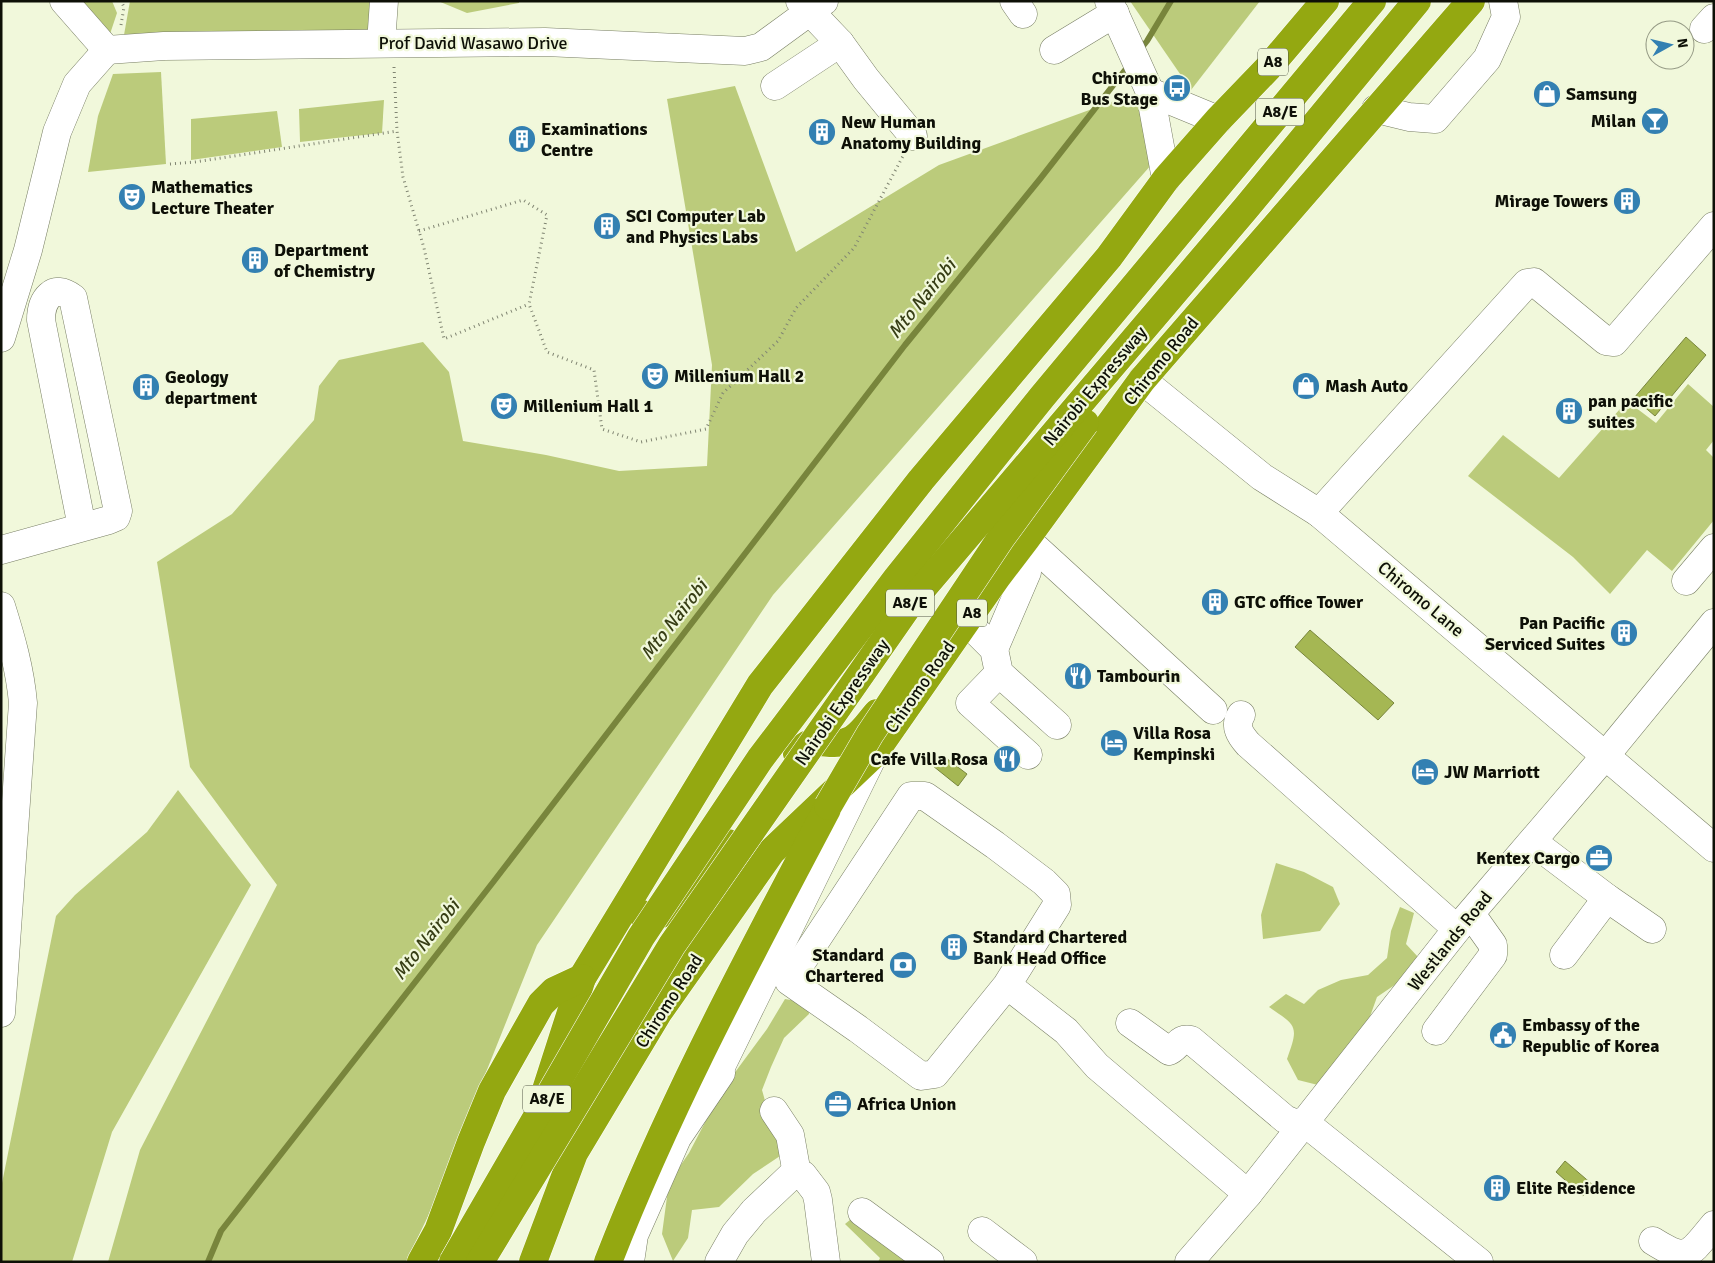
<svg xmlns="http://www.w3.org/2000/svg" width="1715" height="1263" font-family="Signika,sans-serif">
  <rect width="100%" height="100%" fill="#f1f8db"/>
  <g fill="#bbcb7b">
    <path d="M59,1H112L117,13L103,55Z"/>
    <path d="M130,1H374L368,47L121,52Z"/>
    <path d="M438,1H519V3L467,13Z"/>
    <path d="M1130,1H1260L1191,90Z"/>
    <path d="M161,72L166,164L88,172L98,116L113,74Z"/>
    <path d="M735,86L796,252L939,165L1136,93L1166,148L773,595L537,945L430,1212L406,1262H108L140,1150L277,885L190,767L157,562L232,514L314,420L319,386L339,360L423,342L449,372L463,441L546,455L619,471L707,466L712,365L667,99Z"/>
    <path d="M384,100L382,133L300,142L299,109Z"/>
    <path d="M277,111L282,147L191,160V119Z"/>
    <path d="M1688,384L1714,407V440L1706,450L1714,458V520L1672,571L1647,550L1610,594L1573,557L1468,476L1503,435L1559,478L1627,401L1656,423Z"/>
    <path d="M178,790L251,885L112,1132L72,1262H1V1188L56,916L75,895L147,832Z"/>
    <path d="M1276,863L1304,872L1333,887L1340,904L1320,931L1263,939L1261,915Z"/>
    <path d="M1400,907L1414,913L1406,944L1418,957L1405,978L1377,997L1368,1022L1322,1086L1298,1080L1287,1059C1299,1026 1297,1026 1269,1007L1286,994L1304,1004L1318,990L1341,980L1368,975L1387,958L1391,931Z"/>
    <path d="M785,999L808,1003L809,1014L784,1038L771,1067L762,1090L773,1129L783,1154L753,1174L719,1207L692,1210L688,1238L673,1261L662,1234L669,1182L689,1153L722,1090L767,1029Z"/>
    <path d="M856,1215L915,1262H878L880,1258L845,1224Z"/>
  </g>
  <g fill="#a5b753" stroke="#78853c">
    <path d="M1686,337L1706,355L1655,416L1634,398Z"/>
    <path d="M1310,630L1394,703L1378,720L1295,647Z"/>
    <path d="M942,755L967,774L958,786L933,766Z"/>
    <path d="M1565,1161L1593,1185L1583,1196L1556,1172Z"/>
  </g>
  <g fill="none" stroke-linecap="round" stroke-linejoin="round">
    <g stroke="#78853c" stroke-width="6">
      <path d="M1139,51L1147,41L1171,1"/>
      <path d="M208,1262L221,1231L494,881L905,345L1040,179L1129,65"/>
    </g>
    <defs>
      <g id="minor">
        <path d="M64,1L107,50"/>
        <path d="M800,1L840,43L866,79L913,136"/>
        <path d="M1014,1L1023,14"/>
        <path d="M1109,1L1150,92L1166,179"/>
        <path d="M1704,29L1714,18"/>
        <path d="M381,43L384,1"/>
        <path d="M107,50L164,46L545,42L745,51L761,47L824,1"/>
        <path d="M1054,50L1115,13"/>
        <path d="M775,86L840,43"/>
        <path d="M1150,92L1218,120"/>
        <path d="M1376,109L1409,117L1435,119L1487,59L1506,17L1503,1"/>
        <path d="M1,338L28,250L57,132L77,84L107,50"/>
        <path d="M1142,380L1262,477L1319,513L1714,848"/>
        <path d="M1319,513L1527,283L1534,282L1606,341L1614,342L1714,226"/>
        <path d="M1026,539L1213,710"/>
        <path d="M1,550L109,520L116,517L118,511L73,298C53,282 41,300 41,320L82,527"/>
        <path d="M1686,581L1714,548"/>
        <path d="M1,606C11,638 20,669 23,703L1,1013"/>
        <path d="M966,621L994,649L999,673L1057,725"/>
        <path d="M994,649L1027,572L1010,561"/>
        <path d="M999,673L970,703L1028,755"/>
        <path d="M1241,715C1234,726 1240,735 1248,744L1457,929"/>
        <path d="M1533,842L1607,898L1652,929"/>
        <path d="M1564,955L1607,898"/>
        <path d="M1007,985L1057,905L1056,894L1044,882L995,845L925,796H911L789,981L858,1029L921,1076L935,1074L1007,985L1066,1031L1097,1066L1248,1194"/>
        <path d="M1130,1023L1169,1051C1178,1047 1179,1037 1191,1040L1285,1119L1294,1123L1304,1122L1479,1262"/>
        <path d="M1436,1031L1493,955V945L1471,914"/>
        <path d="M711,1087L873,756"/>
        <path d="M774,1111L790,1135L797,1174"/>
        <path d="M862,1212L930,1262"/>
        <path d="M982,1231L1023,1262"/>
        <path d="M1653,1241C1688,1263 1689,1255 1714,1225"/>
        <path d="M630,1262L634,1235L677,1138L721,1073"/>
        <path d="M719,1262L735,1234L754,1211L791,1176L797,1174L803,1175L816,1192L818,1200L826,1262"/>
        <path d="M1189,1262L1248,1194L1457,929L1605,756L1714,623"/>
      </g>
      <g id="highway">
        <path d="M797,754C813,733 824,747 845,742C859,739 868,723 877,713"/>
        <path d="M642,914L652,918L680,906L728,843"/>
        <path d="M546,1090L582,978L760,685L921,480L1109,257L1166,179L1218,120L1269,67L1325,1"/>
        <path d="M421,1262L438,1231L471,1142L492,1091L541,1004L554,991L582,978"/>
        <path d="M533,1262L574,1153L658,1013L772,851L873,755L997,577L1026,539L1142,380L1471,1"/>
        <path d="M608,1262C669,1105 749,957 827,809"/>
      </g>
    </defs>
    <use href="#minor" stroke="#787e64" stroke-width="29"/>
    <use href="#highway" stroke="#fff" stroke-width="29"/>
    <g stroke="#808572" stroke-width="3" stroke-dasharray="1 4" stroke-linecap="butt">
      <path d="M121,25L124,7L121,1"/>
      <path d="M394,67L397,131L403,177L424,248L444,339L529,304"/>
      <path d="M170,164L195,162L397,131"/>
      <path d="M419,231L523,200L547,215L529,304L547,352L594,370L602,429L641,442L706,429L723,393L778,341L796,308L854,248L903,156"/>
    </g>
    <use href="#minor" stroke="#fff" stroke-width="28"/>
    <use href="#highway" stroke="#94a811" stroke-width="28"/>
    <defs>
      <g id="highway-bridge">
        <path d="M828,806L870,734L1001,538L1085,423"/>
        <path d="M453,1262L641,937L760,759L897,578L1042,397L1372,1"/>
        <path d="M480,1262L672,945L911,602L1246,208L1417,1"/>
      </g>
    </defs>
    <use href="#highway-bridge" stroke="#fff" stroke-width="29" stroke-linecap="butt"/>
    <use href="#highway-bridge" stroke="#94a811" stroke-width="28"/>
  </g>
  <defs>
    <symbol id="bus-disc" viewBox="-11 -11 22 22"><circle r="9.5" fill="#3380b2" stroke="#f1f8db"/><path d="M-5-6H5V4H4V6H2V4H-2V6H-4V4H-5ZM-3.5-4V0h7V-4ZM-3.5 1.2v1.5H-2V1.2ZM2 1.2v1.5H3.5V1.2Z" fill="#fff"/></symbol>
    <symbol id="shop-disc" viewBox="-11 -11 22 22"><circle r="9.5" fill="#3380b2" stroke="#f1f8db"/><path d="M-5-2.5h2.3a2.7 3.5 0 0 1 5.4 0H5L5.5 6h-11ZM-1.5-2.5h3a1.5 2.3 0 0 0-3 0Z" fill="#fff"/></symbol>
    <symbol id="bar-disc" viewBox="-11 -11 22 22"><circle r="9.5" fill="#3380b2" stroke="#f1f8db"/><path d="M-6-5H6L.8 .8V4.5H3.5V6h-7V4.5H-.8V.8Z" fill="#fff"/></symbol>
    <symbol id="building-disc" viewBox="-11 -11 22 22"><circle r="9.5" fill="#3380b2" stroke="#f1f8db"/><path d="M-4-6H4V6H1V3H-1V6H-4ZM-2.5-4.3h1.7v1.8h-1.7ZM.8-4.3h1.7v1.8H.8ZM-2.5-1h1.7V.8h-1.7ZM.8-1h1.7V.8H.8Z" fill="#fff"/></symbol>
    <symbol id="theatre-disc" viewBox="-11 -11 22 22"><circle r="9.5" fill="#3380b2" stroke="#f1f8db"/><path d="M-5-5.5Q0-4 5-5.5V0Q5 5 0 6Q-5 5-5 0ZM-3.3-2.5H-1v1.5H-3.3ZM1-2.5H3.3v1.5H1ZM-2.8 1Q0 5.5 2.8 1Z" fill="#fff"/></symbol>
    <symbol id="restaurant-disc" viewBox="-11 -11 22 22"><circle r="9.5" fill="#3380b2" stroke="#f1f8db"/><path d="M-5-6h1v4h1v-4h1v4h1v-4h1v5L-1.5 .5V6h-2V.5L-5-1ZM5-6V6H3V1.5H1.5Q1.5-4 5-6Z" fill="#fff"/></symbol>
    <symbol id="hotel-disc" viewBox="-11 -11 22 22"><circle r="9.5" fill="#3380b2" stroke="#f1f8db"/><path d="M-6-4.5h1.5V1H6V5H4.5V3h-9V5H-6ZM-4 0a1.8 1.8 0 1 1 3.6 0ZM.5 0V-2.5h3Q6-2.5 6 0Z" fill="#fff"/></symbol>
    <symbol id="office-disc" viewBox="-11 -11 22 22"><circle r="9.5" fill="#3380b2" stroke="#f1f8db"/><path d="M-6-3h4V-5.5h4V-3h4V5H-6ZM-1-4.5V-3h2v-1.5ZM-6 0V1H6V0Z" fill="#fff"/></symbol>
    <symbol id="bank-disc" viewBox="-11 -11 22 22"><circle r="9.5" fill="#3380b2" stroke="#f1f8db"/><path d="M-6-4H6V4H-6ZM0-2.3a2.3 2.3 0 1 0 0 4.6a2.3 2.3 0 1 0 0-4.6Z" fill="#fff"/></symbol>
    <symbol id="civic-disc" viewBox="-11 -11 22 22"><circle r="9.5" fill="#3380b2" stroke="#f1f8db"/><path d="M-.6-6.5H3V-4.5H.6V-3L4-1V1h2V6H-6V1h2V-1L-.6-3ZM-1.2 2.5V6h2.4V2.5Z" fill="#fff"/></symbol>
  </defs>
  <g fill-rule="evenodd">
    <use href="#bus-disc" x="1161" y="72" width="32" height="32"/>
    <use href="#shop-disc" x="1531" y="78" width="32" height="32"/>
    <use href="#bar-disc" x="1639" y="105" width="32" height="32"/>
    <use href="#building-disc" x="806" y="116" width="32" height="32"/>
    <use href="#building-disc" x="506" y="123" width="32" height="32"/>
    <use href="#theatre-disc" x="116" y="181" width="32" height="32"/>
    <use href="#building-disc" x="1611" y="185" width="32" height="32"/>
    <use href="#building-disc" x="591" y="210" width="32" height="32"/>
    <use href="#building-disc" x="239" y="244" width="32" height="32"/>
    <use href="#theatre-disc" x="639" y="360" width="32" height="32"/>
    <use href="#shop-disc" x="1290" y="370" width="32" height="32"/>
    <use href="#building-disc" x="130" y="371" width="32" height="32"/>
    <use href="#theatre-disc" x="488" y="390" width="32" height="32"/>
    <use href="#building-disc" x="1553" y="395" width="32" height="32"/>
    <use href="#building-disc" x="1199" y="586" width="32" height="32"/>
    <use href="#building-disc" x="1608" y="617" width="32" height="32"/>
    <use href="#restaurant-disc" x="1062" y="660" width="32" height="32"/>
    <use href="#hotel-disc" x="1098" y="727" width="32" height="32"/>
    <use href="#restaurant-disc" x="991" y="743" width="32" height="32"/>
    <use href="#hotel-disc" x="1409" y="756" width="32" height="32"/>
    <use href="#office-disc" x="1583" y="842" width="32" height="32"/>
    <use href="#building-disc" x="938" y="931" width="32" height="32"/>
    <use href="#bank-disc" x="887" y="949" width="32" height="32"/>
    <use href="#civic-disc" x="1487" y="1019" width="32" height="32"/>
    <use href="#office-disc" x="822" y="1088" width="32" height="32"/>
    <use href="#building-disc" x="1481" y="1172" width="32" height="32"/>
  </g>
  <g text-anchor="middle" dominant-baseline="central" stroke-width="4.5" stroke-linejoin="round" paint-order="stroke">
    <g fill="#f1f8db" stroke="#525647" stroke-width="1">
      <rect x="1258" y="48.5" width="30" height="27" rx="4"/>
      <rect x="1256" y="98.5" width="48" height="27" rx="4"/>
      <rect x="886" y="589.5" width="48" height="27" rx="4"/>
      <rect x="957" y="599.5" width="30" height="27" rx="4"/>
      <rect x="523" y="1085.5" width="48" height="27" rx="4"/>
    </g>
    <g font-size="16" font-weight="bold" fill="#0e1007">
      <text x="1273" y="62">A8</text>
      <text x="1280" y="112">A8/E</text>
      <text x="910" y="603">A8/E</text>
      <text x="972" y="613">A8</text>
      <text x="547" y="1099">A8/E</text>
    </g>
    <g font-size="18" fill="#0e1007" stroke="#f1f8db">
      <text x="473" y="43">Prof David Wasawo Drive</text>
      <text transform="translate(1161 361) rotate(-51)">Chiromo Road</text>
      <text transform="translate(1095 386) rotate(-50)">Nairobi Expressway</text>
      <text transform="translate(1421 599) rotate(40)">Chiromo Lane</text>
      <text transform="translate(920 687) rotate(-55)">Chiromo Road</text>
      <text transform="translate(842 702) rotate(-55)">Nairobi Expressway</text>
      <text transform="translate(1450 941) rotate(-51)">Westlands Road</text>
      <text transform="translate(669 1001) rotate(-57)">Chiromo Road</text>
    </g>
    <g font-size="18" font-weight="bold" fill="#0e1007" stroke="#f1f8db" text-anchor="start">
      <text x="1158" y="78" text-anchor="end">Chiromo<tspan x="1158" dy="21">Bus Stage</tspan></text>
      <text x="1566" y="94">Samsung</text>
      <text x="1636" y="121" text-anchor="end">Milan</text>
      <text x="841" y="122">New Human<tspan x="841" dy="21">Anatomy Building</tspan></text>
      <text x="541" y="129">Examinations<tspan x="541" dy="21">Centre</tspan></text>
      <text x="151" y="187">Mathematics<tspan x="151" dy="21">Lecture Theater</tspan></text>
      <text x="1608" y="201" text-anchor="end">Mirage Towers</text>
      <text x="626" y="216">SCI Computer Lab<tspan x="626" dy="21">and Physics Labs</tspan></text>
      <text x="274" y="250">Department<tspan x="274" dy="21">of Chemistry</tspan></text>
      <text x="674" y="376">Millenium Hall 2</text>
      <text x="165" y="377">Geology<tspan x="165" dy="21">department</tspan></text>
      <text x="1325" y="386">Mash Auto</text>
      <text x="1588" y="401">pan pacific<tspan x="1588" dy="21">suites</tspan></text>
      <text x="523" y="406">Millenium Hall 1</text>
      <text x="1234" y="602">GTC office Tower</text>
      <text x="1605" y="623" text-anchor="end">Pan Pacific<tspan x="1605" dy="21">Serviced Suites</tspan></text>
      <text x="1097" y="676">Tambourin</text>
      <text x="1133" y="733">Villa Rosa<tspan x="1133" dy="21">Kempinski</tspan></text>
      <text x="988" y="759" text-anchor="end">Cafe Villa Rosa</text>
      <text x="1444" y="772">JW Marriott</text>
      <text x="1580" y="858" text-anchor="end">Kentex Cargo</text>
      <text x="973" y="937">Standard Chartered<tspan x="973" dy="21">Bank Head Office</tspan></text>
      <text x="884" y="955" text-anchor="end">Standard<tspan x="884" dy="21">Chartered</tspan></text>
      <text x="1522" y="1025">Embassy of the<tspan x="1522" dy="21">Republic of Korea</tspan></text>
      <text x="857" y="1104">Africa Union</text>
      <text x="1516" y="1188">Elite Residence</text>
    </g>
    <g font-size="19" font-style="italic" fill="#373e15" stroke="#f1f8db">
      <text transform="translate(922 299) rotate(-51)">Mto Nairobi</text>
      <text transform="translate(674 620) rotate(-52)">Mto Nairobi</text>
      <text transform="translate(426 940) rotate(-52)">Mto Nairobi</text>
    </g>
  </g>
  <rect width="1715" height="1263" fill="none" stroke="#0e1007" stroke-width="5"/>
  <g transform="translate(1670 45) rotate(82)"><circle r="24" fill="#f1f8db" stroke="#969b86"/>
  <path d="M0-4L9 19L0 12L-9 19Z" fill="#3380b2"/>
  <text y="-8" font-size="14" font-weight="bold" text-anchor="middle" fill="#0e1007">N</text>
  </g>
</svg>
